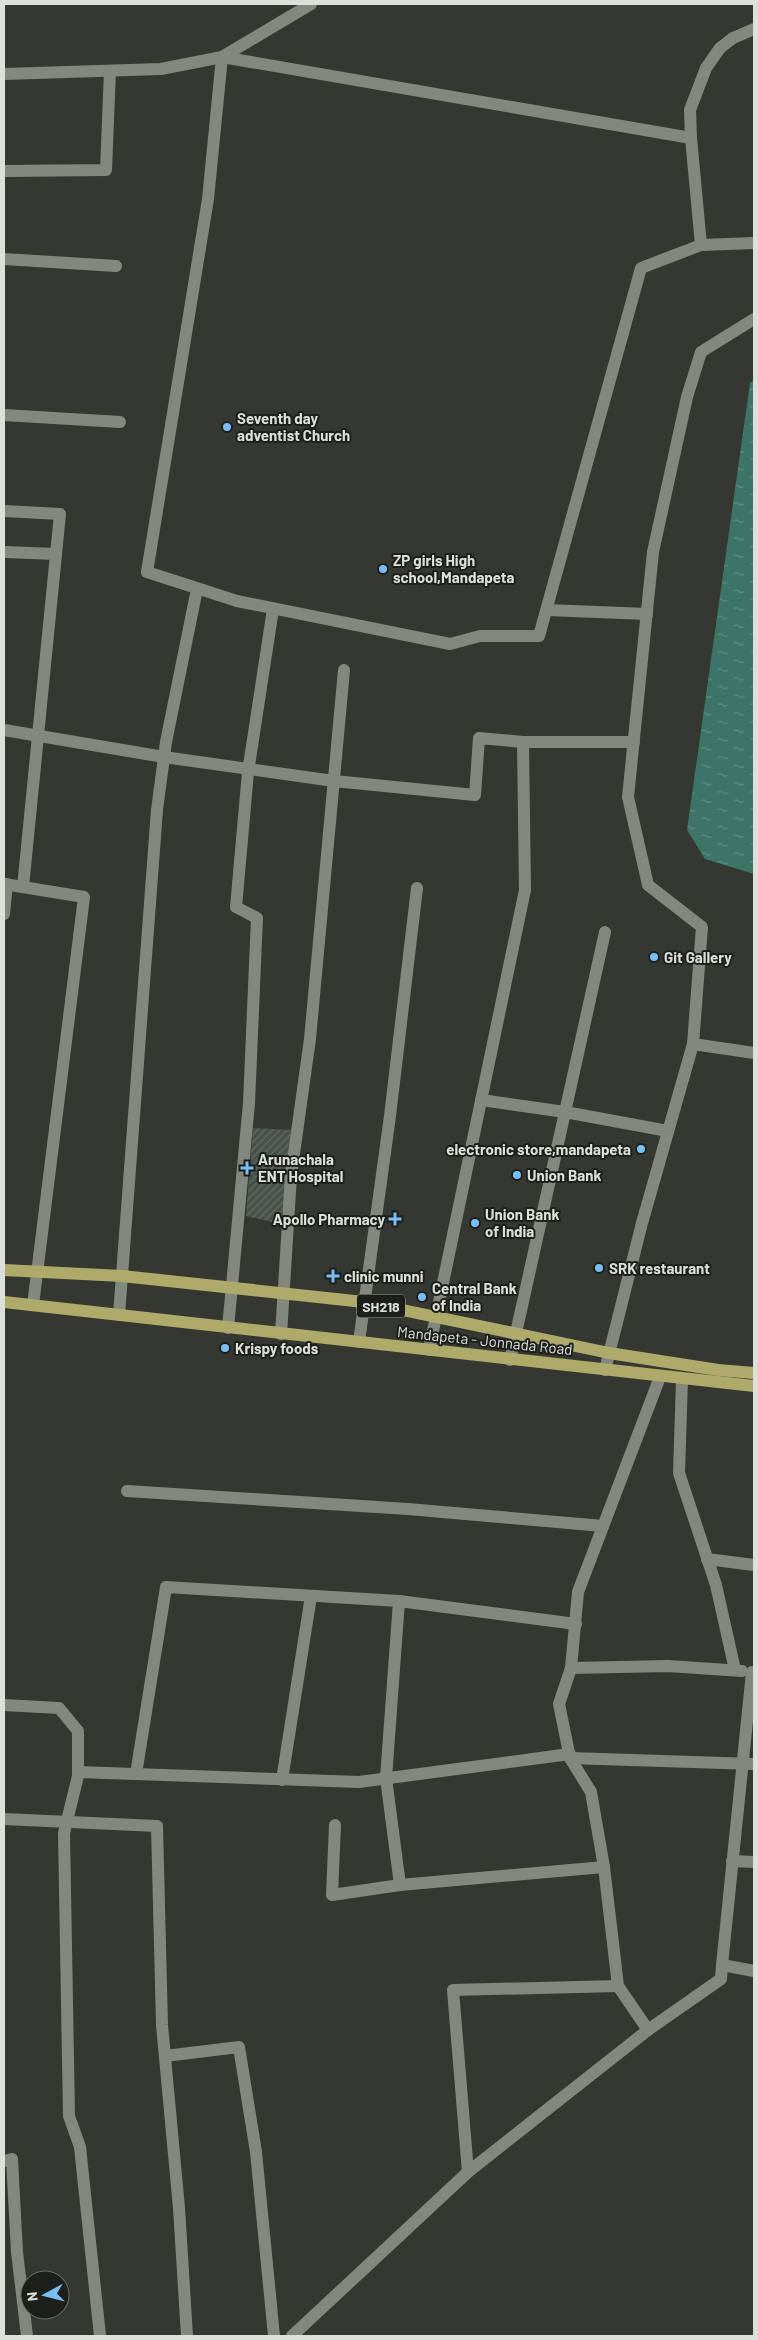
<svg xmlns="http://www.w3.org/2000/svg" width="758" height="2340" font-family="Barlow,sans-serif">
  <defs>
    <pattern id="water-ripples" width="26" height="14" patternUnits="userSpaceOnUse" patternTransform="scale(1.25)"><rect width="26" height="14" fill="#3c7566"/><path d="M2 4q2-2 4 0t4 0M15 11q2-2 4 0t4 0" fill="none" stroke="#618f82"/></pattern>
    <pattern id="building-hatch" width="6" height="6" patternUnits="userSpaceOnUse" patternTransform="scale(1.25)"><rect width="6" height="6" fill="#48514a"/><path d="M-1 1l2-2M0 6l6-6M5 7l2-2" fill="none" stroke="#626a64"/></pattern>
  </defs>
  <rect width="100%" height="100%" fill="#343830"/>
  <path fill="url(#water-ripples)" d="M754,380V874L705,859L687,830L750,383Z"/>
  <path fill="url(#building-hatch)" d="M253,1128L293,1130L281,1224L246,1216Z"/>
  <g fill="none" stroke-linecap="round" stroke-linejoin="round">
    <g stroke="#83887e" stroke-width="12">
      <path d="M4,74L161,69L222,57L311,4"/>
      <path d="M691,138L690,110L706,68L720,48L733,38L754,29"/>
      <path d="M4,171L106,170L110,71"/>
      <path d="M701,245L691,138L222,57L208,199L147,572L237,601L450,644L480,636H539L641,268L701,245L754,243"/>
      <path d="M4,259L116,266"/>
      <path d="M4,415L120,422"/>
      <path d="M4,511L60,514L23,887"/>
      <path d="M4,552L56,554"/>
      <path d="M547,610L647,614"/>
      <path d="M4,730L164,757L334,781L475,795L479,738L523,742"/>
      <path d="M4,884L84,897L33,1305"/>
      <path d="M4,914L7,884"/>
      <path d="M693,1044L702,927L648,885L628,797L653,552L687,397L701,352L754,319"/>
      <path d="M481,1100L565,1112L668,1131"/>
      <path d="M119,1315L157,810L166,742L197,589"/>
      <path d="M228,1328L249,1103L257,918L236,907L248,772L273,609"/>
      <path d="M281,1334L291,1175L310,1039L344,670"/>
      <path d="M359,1342L390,1116L417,888"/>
      <path d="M429,1350L525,890L523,742H634"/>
      <path d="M510,1360L605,932"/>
      <path d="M605,1370L642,1223L693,1044L754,1053"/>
      <path d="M682,1379L679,1473L716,1585L735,1670"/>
      <path d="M127,1491L408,1509L603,1526"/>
      <path d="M707,1559L754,1565"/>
      <path d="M576,1624L399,1601L386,1778L400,1885L604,1867"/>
      <path d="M571,1668L668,1666L742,1671"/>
      <path d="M4,1705L59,1708L78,1731V1776L64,1833L69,2116L80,2147L100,2336"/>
      <path d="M570,1758L754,1764"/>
      <path d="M78,1772L359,1782L570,1754"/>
      <path d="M136,1774L166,1587L399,1601"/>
      <path d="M282,1780L311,1596"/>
      <path d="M4,1819L157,1826L162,2025L179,2208L187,2336"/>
      <path d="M335,1825L332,1895L400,1885"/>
      <path d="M732,1861L754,1862"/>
      <path d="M722,1965L752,1672"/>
      <path d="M648,2030L618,1986L604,1867L591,1792L570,1758L559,1704L571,1668L578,1592L660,1377"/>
      <path d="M165,2056L239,2047L256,2152L274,2336"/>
      <path d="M4,2161L12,2159L17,2252L27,2336"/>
      <path d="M468,2172L453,1990L618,1986"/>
      <path d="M292,2336L468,2172L648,2030L721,1979L722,1965L754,1971"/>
    </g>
    <g stroke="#aeaa6a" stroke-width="12">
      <path d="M4,1270L122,1276L364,1302L609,1353L718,1370L754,1373"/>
      <path d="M4,1302L754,1386"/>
    </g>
  </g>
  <g fill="#78bff7" stroke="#1d1f1b" stroke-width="2">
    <circle cx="227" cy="427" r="5"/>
    <circle cx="383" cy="569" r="5"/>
    <circle cx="654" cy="957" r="5"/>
    <circle cx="641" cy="1149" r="5"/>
    <path d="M244.5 1160.5h5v5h5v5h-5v5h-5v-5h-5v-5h5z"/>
    <circle cx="517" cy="1175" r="5"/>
    <path d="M392.5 1211.5h5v5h5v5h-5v5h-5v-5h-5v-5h5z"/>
    <circle cx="475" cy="1223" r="5"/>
    <circle cx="599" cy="1268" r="5"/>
    <path d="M330.5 1268.5h5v5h5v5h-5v5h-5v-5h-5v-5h5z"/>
    <circle cx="422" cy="1297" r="5"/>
    <circle cx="225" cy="1348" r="5"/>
  </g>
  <g text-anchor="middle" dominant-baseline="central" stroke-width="4" stroke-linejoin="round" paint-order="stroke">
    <rect fill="#1d1f1b" stroke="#a3a6a1" stroke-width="1" x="357" y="1294.5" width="48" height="23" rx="4"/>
    <g font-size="14" font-weight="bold" fill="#dde0da">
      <text x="381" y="1306">SH218</text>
    </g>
    <g font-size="15" font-weight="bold" fill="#dde0da" stroke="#1d1f1b" text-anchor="start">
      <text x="237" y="418">Seventh day<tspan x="237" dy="17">adventist Church</tspan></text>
      <text x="393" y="560">ZP girls High<tspan x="393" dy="17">school,Mandapeta</tspan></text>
      <text x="664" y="957">Git Gallery</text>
      <text x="631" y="1149" text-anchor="end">electronic store,mandapeta</text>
      <text x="258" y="1159">Arunachala<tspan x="258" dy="17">ENT Hospital</tspan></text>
      <text x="527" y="1175">Union Bank</text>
      <text x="485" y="1214">Union Bank<tspan x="485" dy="17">of India</tspan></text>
      <text x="385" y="1219" text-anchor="end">Apollo Pharmacy</text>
      <text x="609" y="1268">SRK restaurant</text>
      <text x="344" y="1276">clinic munni</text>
      <text x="432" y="1288">Central Bank<tspan x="432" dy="17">of India</tspan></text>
      <text x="235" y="1348">Krispy foods</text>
    </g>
    <g font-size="15" fill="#dde0da" stroke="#1d1f1b">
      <text transform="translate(485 1340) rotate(6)">Mandapeta - Jonnada Road</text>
    </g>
  </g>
  <rect width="758" height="2340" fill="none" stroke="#dde0da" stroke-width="10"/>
  <g transform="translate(45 2295) rotate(263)"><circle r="24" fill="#1d1f1b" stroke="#6a6c67"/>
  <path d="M0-4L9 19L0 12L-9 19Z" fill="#78bff7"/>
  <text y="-8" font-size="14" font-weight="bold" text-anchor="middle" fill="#dde0da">N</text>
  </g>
</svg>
